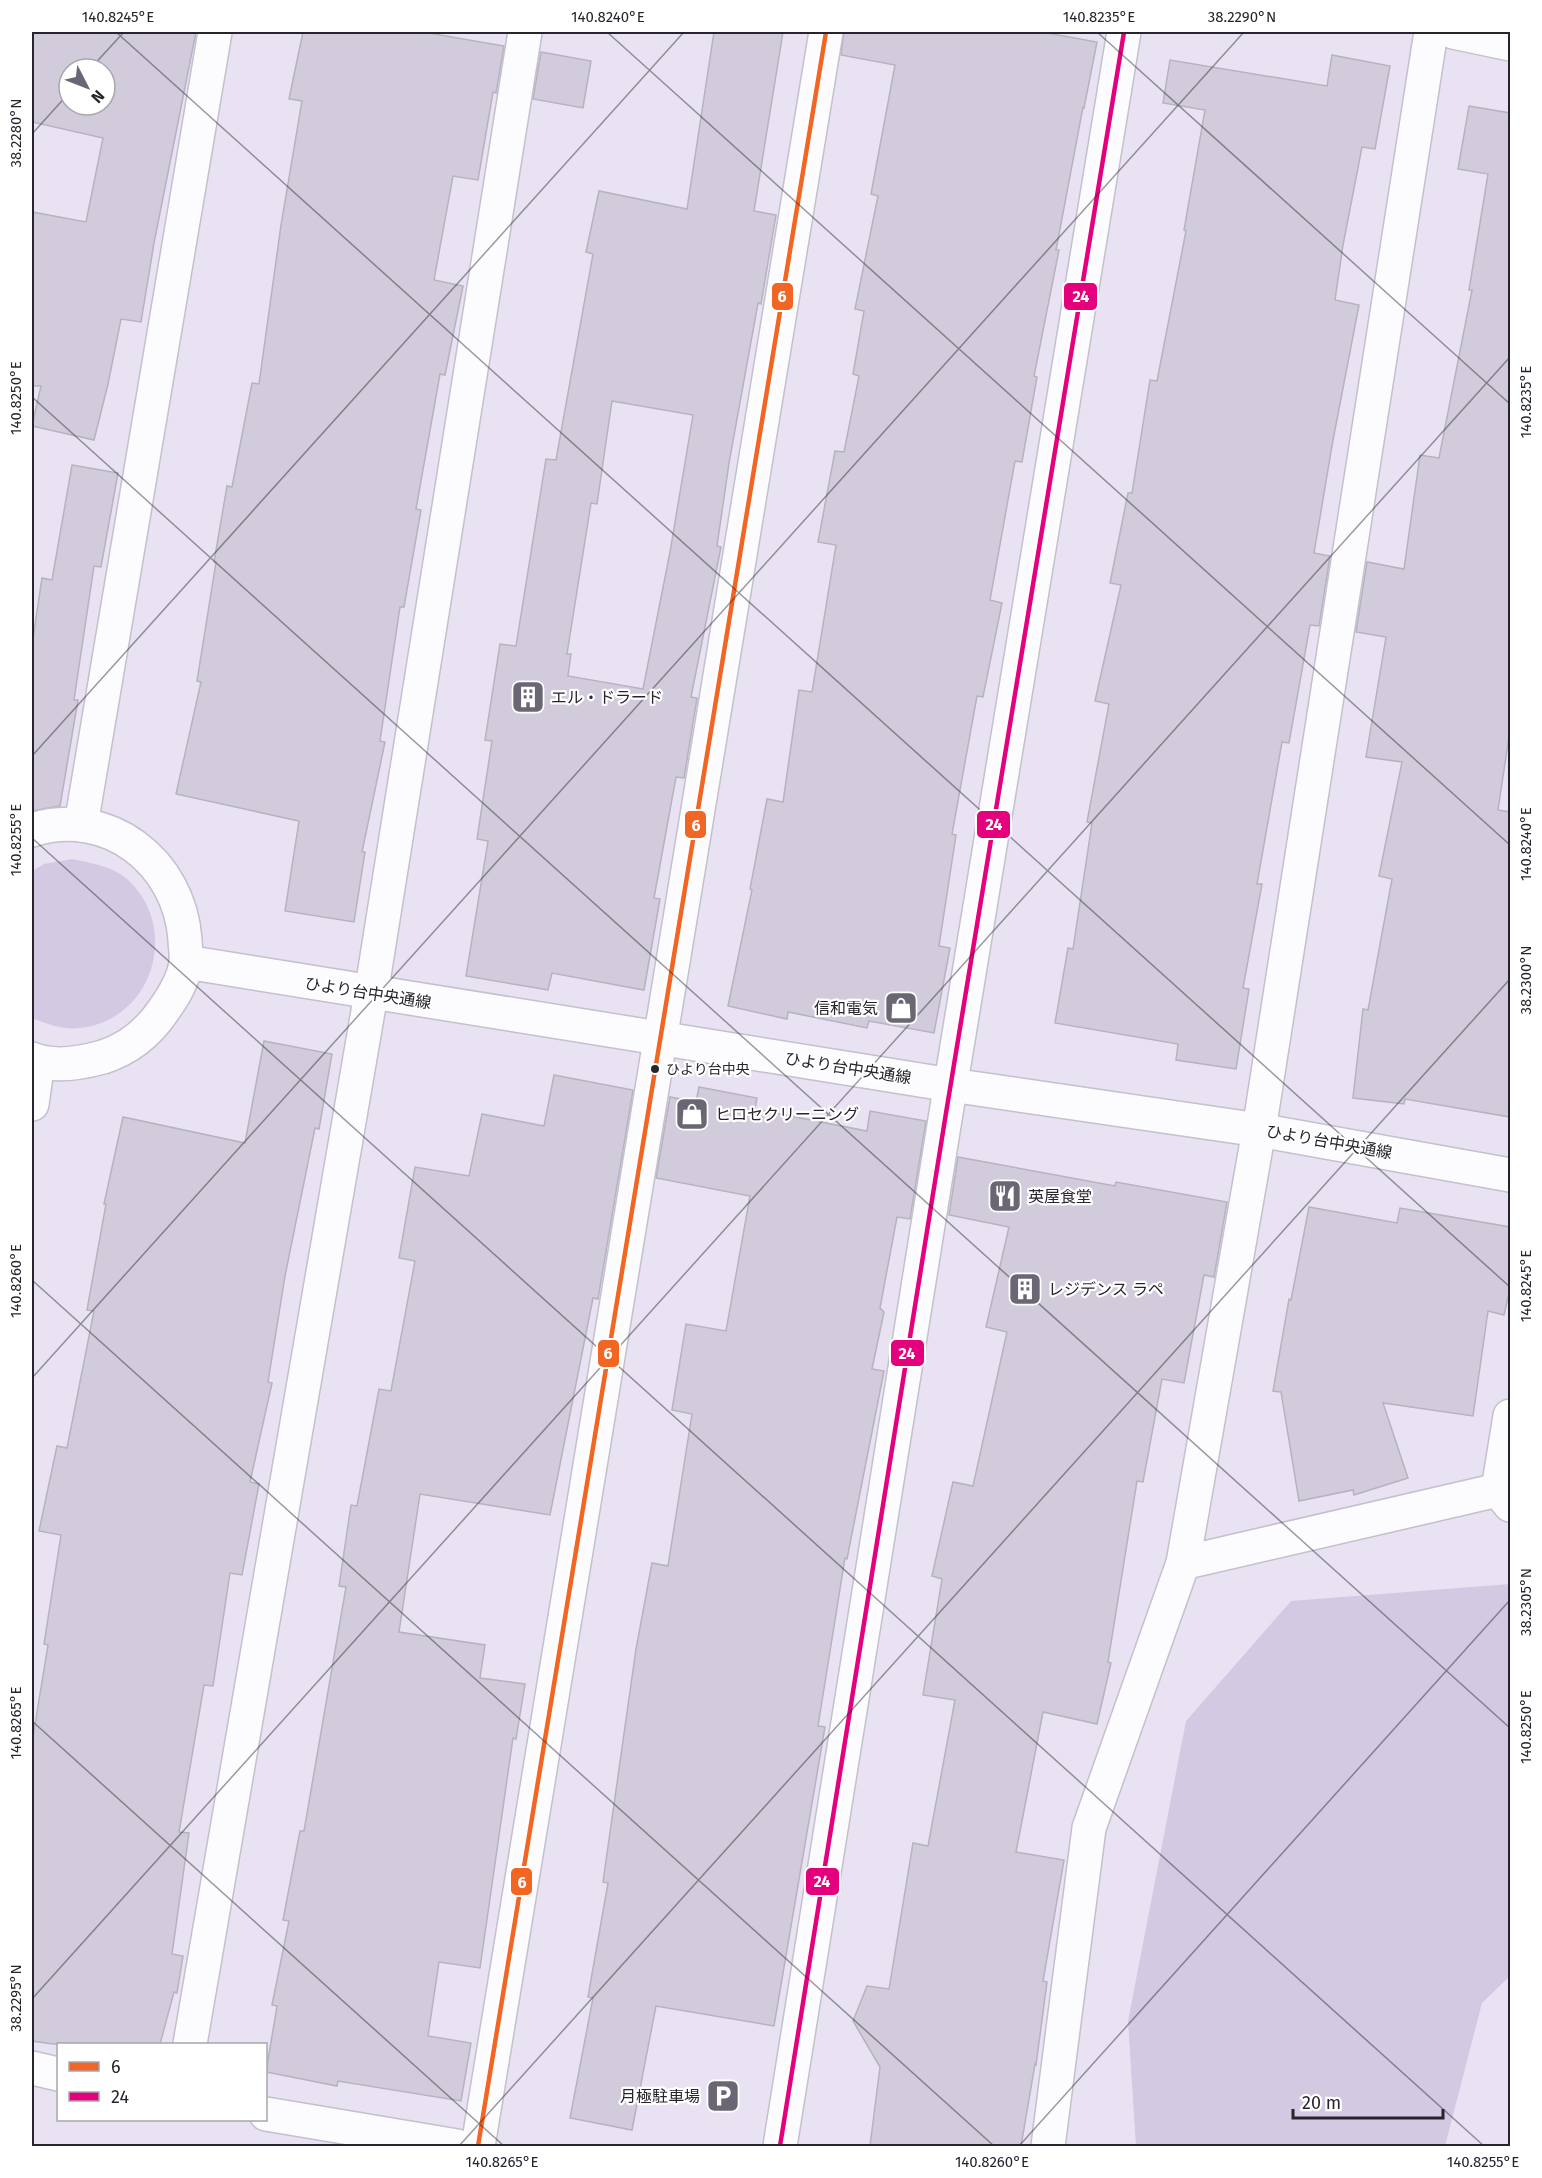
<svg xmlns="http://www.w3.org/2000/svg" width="1542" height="2178" font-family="'Fira Sans','Noto Sans JP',sans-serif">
  <rect width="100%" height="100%" fill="#e8e2f2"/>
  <g fill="#d2c9e2">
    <path d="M72,859C91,863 112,866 127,879C181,928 153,1020 80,1028C63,1030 47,1024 32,1018V871L44,864Z"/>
    <path d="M1510,1584V1976L1482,2003L1445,2146H1136L1128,2021L1186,1721L1291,1601Z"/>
  </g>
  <g fill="#d1cbdb" stroke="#b7b2bf" stroke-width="1.5" fill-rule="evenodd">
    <path d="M32,32H196L154,243L141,322L121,319L108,384L94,440L32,426L41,386H32V212L86,222L103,138L32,122ZM69,69H105V105H69Z"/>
    <path d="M303,32H423L504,46L496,93L493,92L478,180L453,176L434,280L463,286L445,375L440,374L416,509L421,510L404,607H400L380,741L385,742L362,852H365L354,922L285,911L299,821L176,794L201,682L197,681L216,562H214L227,486L232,487L252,383L259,384L281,225L302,101L289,99Z"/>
    <path d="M714,32H783L754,211L776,215L761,304L758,303L729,463L717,546L721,547L691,697L697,698L684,778L676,777L654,898L660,899L644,990L552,973L548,990L466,976L488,841L477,839L492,741L485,740L500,644L516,646L546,459L556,460L593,254L586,252L599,191L687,209ZM612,401L693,415L670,552L643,689L568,676L571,654H567L591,503L597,504Z"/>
    <path d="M844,32H1042L1097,42L1084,108L1083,107L1056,250H1059L1034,376L1037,377L1022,462L1015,461L990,600L1002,603L983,697L977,696L952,834L956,835L939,946L950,948L934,1033L869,1021L867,1028L788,1012L787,1019L728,1006L752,890L750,889L767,799L783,802L799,690L812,692L836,545L818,542L835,451L844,452L859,376L853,374L864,311L855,309L878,196L871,194L895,65L841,55Z"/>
    <path d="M541,52L591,61L583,108L533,99Z"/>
    <path d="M1332,55L1390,66L1375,149L1362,147L1343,245L1335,300L1359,305L1333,440L1314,553L1330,556L1319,626L1310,625L1289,743L1282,742L1257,884H1262L1243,988L1249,989L1236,1069L1176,1060L1178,1044L1055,1023L1068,948L1073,949L1092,823L1087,822L1109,704L1095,701L1121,585L1110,583L1128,493H1132L1150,380L1157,381L1186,231L1184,230L1205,110L1163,103L1170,60L1327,86Z"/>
    <path d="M1469,106L1510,113V730L1498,810L1510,812V1117L1405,1099L1404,1104L1353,1098L1363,1009L1368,1010L1392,879L1379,876L1402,762L1366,757L1386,637L1356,632L1367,562L1404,569L1420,455L1439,458L1472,290H1469L1488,174L1458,169Z"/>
    <path d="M72,465L118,473L101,567L94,566L74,700H78L60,806L32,811V645L42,578L52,580Z"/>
    <path d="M264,1041L332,1054L319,1129L315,1128L285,1276L268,1382L272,1383L250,1482L259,1484L242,1575L230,1573L213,1686L204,1685L179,1832L189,1833L172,1954L183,1956L177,1993L174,1992L160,2044H53L32,2041V1743L48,1645L44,1644L61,1535L39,1531L57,1446L67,1448L94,1311L87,1310L106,1204H104L123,1117L245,1143Z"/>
    <path d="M554,1075L633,1090L598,1299L593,1298L550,1515L420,1494L399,1632L485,1645L480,1678L525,1684L516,1739L513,1738L480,1968L439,1962L428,2036L471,2043L461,2101L338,2081L337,2086L266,2072L277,2006L272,2005L289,1921L283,1920L300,1831H304L346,1587L339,1586L351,1505L357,1506L379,1389L391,1391L415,1261L399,1258L415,1167L469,1176L482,1114L544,1126Z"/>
    <path d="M699,1087L757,1098L755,1109L867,1131L870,1111L926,1121L910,1219L897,1217L880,1308L884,1312L872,1369L884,1371L847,1559L845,1558L818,1726L825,1727L774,2026L656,2006L632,2130L570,2118L593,1998L588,1997L608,1883L603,1882L636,1649L652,1563L668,1566L692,1414L672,1410L686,1324L726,1331L750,1196L656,1178L670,1097L696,1102Z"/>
    <path d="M958,1157L1115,1186L1116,1182L1227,1202L1214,1277L1204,1275L1184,1383L1162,1379L1143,1482L1137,1481L1108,1662L1111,1663L1097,1724L1043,1712L1016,1852L1064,1860L1043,1981L1047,1982L1036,2065L1035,2064L1021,2146H870L880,2067L853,2021L867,1986L889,1989L913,1843L928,1846L955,1700L923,1695L942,1579L932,1576L953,1482L973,1486L1007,1332L986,1327L1009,1227L949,1215Z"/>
    <path d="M1309,1207L1397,1223L1400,1208L1510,1227V1289L1504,1315L1488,1311L1473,1416L1383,1403L1408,1478L1354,1495L1353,1490L1299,1501L1281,1392L1273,1391L1289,1299L1291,1300Z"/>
  </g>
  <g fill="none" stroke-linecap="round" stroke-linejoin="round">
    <defs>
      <g id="minor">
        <path d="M1453,32L1510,44"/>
        <path d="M81,825L215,32"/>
        <path d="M32,830C108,806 180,862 185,940C185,947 187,955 186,962C184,980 173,997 163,1011C148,1033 128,1049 103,1057C81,1063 53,1068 32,1059"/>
        <path d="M186,962L951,1085L1259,1130L1510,1175"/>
        <path d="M32,1104L38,1062"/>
        <path d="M1498,1490L1510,1416"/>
        <path d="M1183,1563L1498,1490L1510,1505"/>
        <path d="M190,2044L371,994L525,32"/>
        <path d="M32,2068L58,2074"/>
        <path d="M266,2114L457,2146"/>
        <path d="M478,2146L826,32"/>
        <path d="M780,2146L946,1113L1124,32"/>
        <path d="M1048,2146L1089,1828L1183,1563L1259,1130L1431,32"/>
      </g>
    </defs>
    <use href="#minor" stroke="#c4c0cc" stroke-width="36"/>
    <use href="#minor" stroke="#fcfbfd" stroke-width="33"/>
    <defs>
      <path id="bus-1" d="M478,2146L826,32"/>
      <path id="bus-2" d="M780,2146L946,1113L1124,32"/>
    </defs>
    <use href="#bus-1" stroke="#fff" stroke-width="9"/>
    <use href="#bus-2" stroke="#fff" stroke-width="9"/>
    <use href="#bus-1" stroke="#f26522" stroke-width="4.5"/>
    <use href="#bus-2" stroke="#e5007d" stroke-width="4.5"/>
  </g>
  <path fill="none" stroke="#28242e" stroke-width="1.5" stroke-opacity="0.45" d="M116,32L1510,1287M607,32L1510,845M1097,32L1510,404M90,69L124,32M32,134L69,93M32,397L1510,1728M32,756L684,32M32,838L1484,2146M32,1280L994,2146M32,1378L1244,32M32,1721L504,2146M32,1999L1510,357M459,2146L1510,979M1019,2146L1510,1600"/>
  <defs>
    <symbol id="building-square" viewBox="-11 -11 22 22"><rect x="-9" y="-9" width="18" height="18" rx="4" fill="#6b6673" stroke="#fff"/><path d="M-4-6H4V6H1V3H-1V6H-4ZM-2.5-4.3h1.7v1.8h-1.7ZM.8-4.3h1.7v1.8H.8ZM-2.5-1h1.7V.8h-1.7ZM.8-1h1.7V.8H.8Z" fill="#fff"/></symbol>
    <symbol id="shop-square" viewBox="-11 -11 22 22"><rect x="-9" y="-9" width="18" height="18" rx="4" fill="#6b6673" stroke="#fff"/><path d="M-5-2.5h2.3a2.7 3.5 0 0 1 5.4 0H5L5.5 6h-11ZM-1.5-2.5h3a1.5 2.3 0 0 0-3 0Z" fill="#fff"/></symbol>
    <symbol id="restaurant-square" viewBox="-11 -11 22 22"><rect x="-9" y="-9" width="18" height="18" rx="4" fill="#6b6673" stroke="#fff"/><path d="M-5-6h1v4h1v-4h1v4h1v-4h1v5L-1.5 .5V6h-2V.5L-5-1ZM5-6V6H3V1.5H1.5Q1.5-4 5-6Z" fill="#fff"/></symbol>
    <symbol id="parking-square" viewBox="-11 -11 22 22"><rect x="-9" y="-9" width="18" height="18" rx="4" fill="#6b6673" stroke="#fff"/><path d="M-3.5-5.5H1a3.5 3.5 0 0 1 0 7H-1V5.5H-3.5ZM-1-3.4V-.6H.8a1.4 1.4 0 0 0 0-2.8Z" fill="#fff"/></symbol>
  </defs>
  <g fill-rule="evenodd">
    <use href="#building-square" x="509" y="678" width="38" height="38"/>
    <use href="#shop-square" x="882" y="989" width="38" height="38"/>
    <use href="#shop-square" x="673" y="1095" width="38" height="38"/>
    <use href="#restaurant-square" x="986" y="1177" width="38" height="38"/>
    <use href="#building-square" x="1006" y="1270" width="38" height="38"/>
    <use href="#parking-square" x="704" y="2077" width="38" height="38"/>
  </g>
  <circle fill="#28242e" stroke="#fff" stroke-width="2" cx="655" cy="1069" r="5"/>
  <g text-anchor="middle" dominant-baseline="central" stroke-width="4.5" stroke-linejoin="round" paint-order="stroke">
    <g font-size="14" fill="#28242e" stroke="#fff" text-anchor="start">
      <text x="666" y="1069">ひより台中央</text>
    </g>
    <g font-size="16" fill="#28242e" stroke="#fff" text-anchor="start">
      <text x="551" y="697">エル・ドラード</text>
      <text x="878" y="1008" text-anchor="end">信和電気</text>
      <text x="715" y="1114">ヒロセクリーニング</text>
      <text x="1028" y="1196">英屋食堂</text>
      <text x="1048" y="1289">レジデンス ラペ</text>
      <text x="700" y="2096" text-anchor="end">月極駐車場</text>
    </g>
    <g font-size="16" fill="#28242e" stroke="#fff">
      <text transform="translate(368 993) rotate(9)">ひより台中央通線</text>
      <text transform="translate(848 1068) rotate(9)">ひより台中央通線</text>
      <text transform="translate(1329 1142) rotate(10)">ひより台中央通線</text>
    </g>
  </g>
  <g stroke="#fff" stroke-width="2">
    <rect x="1063" y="282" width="35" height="29" rx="6" fill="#e5007d"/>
    <rect x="771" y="282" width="23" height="29" rx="6" fill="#f26522"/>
    <rect x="976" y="810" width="35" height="29" rx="6" fill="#e5007d"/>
    <rect x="684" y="810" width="23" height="29" rx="6" fill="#f26522"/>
    <rect x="890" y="1339" width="35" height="28" rx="6" fill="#e5007d"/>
    <rect x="597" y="1339" width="23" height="29" rx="6" fill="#f26522"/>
    <rect x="805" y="1867" width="35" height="29" rx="6" fill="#e5007d"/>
    <rect x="510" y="1867" width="23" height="29" rx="6" fill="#f26522"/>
  </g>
  <g font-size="16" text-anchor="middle" font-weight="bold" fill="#fff">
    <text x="1081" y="302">24</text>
    <text x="782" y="302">6</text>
    <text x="994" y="830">24</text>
    <text x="696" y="831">6</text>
    <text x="907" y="1359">24</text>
    <text x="608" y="1359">6</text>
    <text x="822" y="1887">24</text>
    <text x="522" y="1888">6</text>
  </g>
  <rect width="1542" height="2178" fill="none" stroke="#ffffff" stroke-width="66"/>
  <rect x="57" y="2043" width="210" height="78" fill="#ffffff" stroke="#a9a7ab" stroke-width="1.5"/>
  <rect x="69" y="2062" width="30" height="9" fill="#f26522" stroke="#a9a7ab" stroke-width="1.5"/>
  <text x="111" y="2073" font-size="18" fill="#28242e">6</text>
  <rect x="69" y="2092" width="30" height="9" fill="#e5007d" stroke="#a9a7ab" stroke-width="1.5"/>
  <text x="111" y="2103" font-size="18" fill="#28242e">24</text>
  <g transform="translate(87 87) rotate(132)"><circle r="28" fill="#ffffff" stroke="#a9a7ab" stroke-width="1.5"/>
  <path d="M0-4.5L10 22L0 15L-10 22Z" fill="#6b6673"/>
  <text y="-9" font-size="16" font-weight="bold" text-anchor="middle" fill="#28242e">N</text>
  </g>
  <path d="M1293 2109v9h150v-9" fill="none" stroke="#28242e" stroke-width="3"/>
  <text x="1302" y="2109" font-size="18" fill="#28242e" stroke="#ffffff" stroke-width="4.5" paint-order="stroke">20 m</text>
  <rect x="33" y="33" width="1476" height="2112" fill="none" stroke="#28242e" stroke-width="2"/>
  <g font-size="15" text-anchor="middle" fill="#28242e">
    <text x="118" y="22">140.8245°E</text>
    <text x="608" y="22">140.8240°E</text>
    <text x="1099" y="22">140.8235°E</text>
    <text x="1242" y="22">38.2290°N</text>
    <text transform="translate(16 133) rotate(-90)" y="5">38.2280°N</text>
    <text transform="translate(16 398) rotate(-90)" y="5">140.8250°E</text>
    <text transform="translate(1526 402) rotate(-90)" y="5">140.8235°E</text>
    <text transform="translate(16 840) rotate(-90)" y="5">140.8255°E</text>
    <text transform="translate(1526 844) rotate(-90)" y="5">140.8240°E</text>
    <text transform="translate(1526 980) rotate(-90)" y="5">38.2300°N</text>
    <text transform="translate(16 1281) rotate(-90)" y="5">140.8260°E</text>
    <text transform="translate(1526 1286) rotate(-90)" y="5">140.8245°E</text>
    <text transform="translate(1526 1602) rotate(-90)" y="5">38.2305°N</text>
    <text transform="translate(16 1723) rotate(-90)" y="5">140.8265°E</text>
    <text transform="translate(1526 1727) rotate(-90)" y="5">140.8250°E</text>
    <text transform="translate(16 1998) rotate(-90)" y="5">38.2295°N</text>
    <text x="502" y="2167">140.8265°E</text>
    <text x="992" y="2167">140.8260°E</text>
    <text x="1483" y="2167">140.8255°E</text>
  </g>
</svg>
